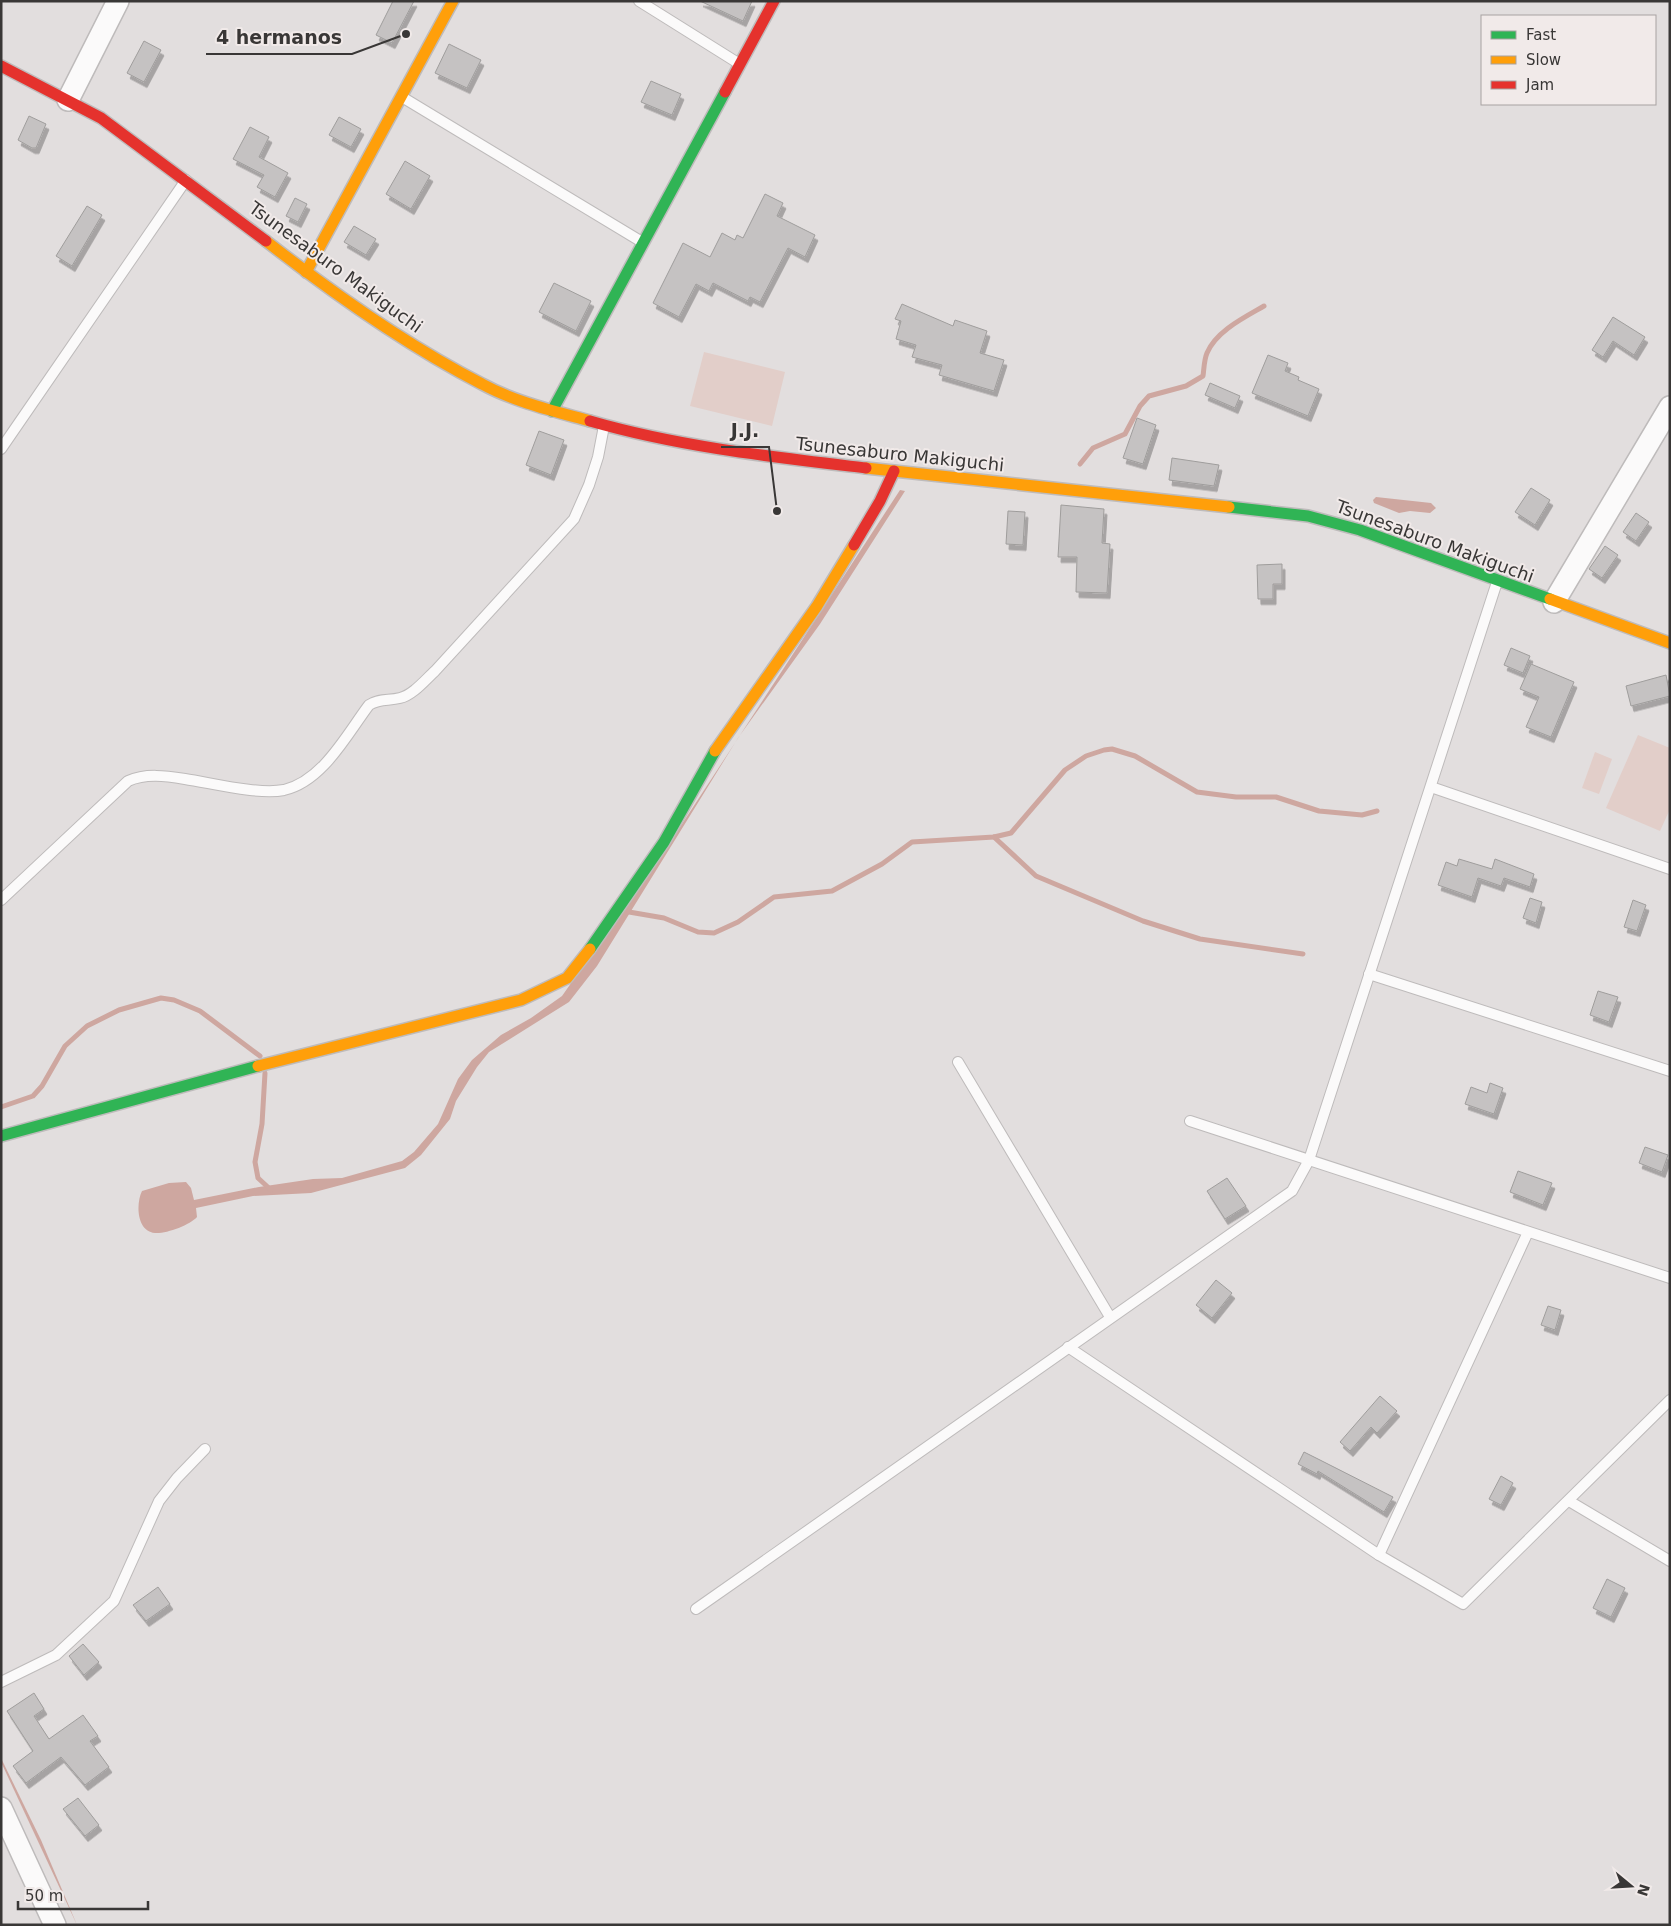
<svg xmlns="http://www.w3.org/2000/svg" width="1671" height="1926" font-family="'DejaVu Sans',sans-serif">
  <defs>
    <filter id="shadow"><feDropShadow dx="3" dy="5.5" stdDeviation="0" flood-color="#0004"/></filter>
  </defs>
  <rect width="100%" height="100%" fill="#e2dede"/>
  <g fill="#e2cec9">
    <path d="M704,352L785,372L772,426L690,406Z"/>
    <path d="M1638,735L1670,748V809L1660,831L1606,808Z"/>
    <path d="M1595,752L1612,759L1599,794L1582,788Z"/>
  </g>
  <g fill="#cea7a0">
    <path d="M900,490L905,491L820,624L738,738L597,966L569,1002L489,1052L477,1067L456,1101L450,1119L421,1155L405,1168L311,1193L253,1196L196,1208L197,1217C190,1225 166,1234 155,1233C136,1231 136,1203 142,1191L169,1183L186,1182L191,1188L194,1200L259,1187L313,1179L342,1178L402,1161L414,1152L438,1124L458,1079L472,1060L501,1035L531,1018L562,996L667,847Z"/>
    <path d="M1376,497L1431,503L1436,508L1430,513L1410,511L1399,513L1374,503L1373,500Z"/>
    <path d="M1,1758L41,1840L77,1925L1,1762Z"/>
  </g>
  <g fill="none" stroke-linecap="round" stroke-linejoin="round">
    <g stroke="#cea7a0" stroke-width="5">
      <path d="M1080,464L1093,448L1125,434L1140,406L1149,396L1186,386L1203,376C1204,369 1204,360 1207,353C1216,331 1245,317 1264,306"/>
      <path d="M994,837L1036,876L1143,921L1200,939L1303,954"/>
      <path d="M629,912L664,918L698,932L714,933L738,922L774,897L832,891L882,864L912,842L994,837L1011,833L1065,770L1086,756L1104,750L1112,749L1135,756L1197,792L1236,797H1276L1319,811L1362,815L1377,811"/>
      <path d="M265,1073L262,1124L255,1162L258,1178L271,1190"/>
      <path d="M1,1107L33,1096L42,1086L65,1046L87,1026L119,1010L161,998L174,1000L200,1011L260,1056"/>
    </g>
  </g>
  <g fill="#c5c2c2" stroke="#9f9d9c" filter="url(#shadow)">
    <path d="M393,1H414L392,43L376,35Z"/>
    <path d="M700,1H752L743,21Z"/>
    <path d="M144,41L161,50L144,82L127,73Z"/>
    <path d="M449,44L481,60L467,88L435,73Z"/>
    <path d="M651,81L681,94L672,115L641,102Z"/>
    <path d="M29,116L46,124L36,148H32L18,140Z"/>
    <path d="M339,117L361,129L351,147L329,135Z"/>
    <path d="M250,127L269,137L259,157L288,173L275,197L257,187L264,175L233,159Z"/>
    <path d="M405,161L430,176L411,209L386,194Z"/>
    <path d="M765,194L783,203L777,216L815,235L805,257L788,248L760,302L750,297L748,301L713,283L709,291L696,284L679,317L653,303L683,243L710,257L722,233L735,240L737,235L743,238Z"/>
    <path d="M295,198L307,204L298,222L286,216Z"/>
    <path d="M87,206L102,215L72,266L56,256Z"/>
    <path d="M354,226L376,239L366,255L344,242Z"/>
    <path d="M554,283L591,301L576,331L539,312Z"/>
    <path d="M902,304L953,326L955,320L987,331L980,353L1004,360L994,391L939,375L942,365L912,357L916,345L896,339L901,321L895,319Z"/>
    <path d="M1613,317L1645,337L1634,355L1613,341L1603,357L1592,350Z"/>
    <path d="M1268,355L1288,363L1285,371L1299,377L1298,380L1319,389L1308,416L1252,393Z"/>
    <path d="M1210,383L1240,396L1235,408L1205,395Z"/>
    <path d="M1137,418L1156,425L1143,464L1123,458Z"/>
    <path d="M539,431L564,440L551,475L526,465Z"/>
    <path d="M1172,458L1219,465L1214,486L1169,480Z"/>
    <path d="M1531,488L1550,500L1535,525L1515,512Z"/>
    <path d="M1061,505L1104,509L1102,543L1110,544L1107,593L1076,592L1077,557H1058Z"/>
    <path d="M1008,511L1025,512L1023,545L1006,544Z"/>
    <path d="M1636,513L1649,522L1636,541L1623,532Z"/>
    <path d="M1605,546L1618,555L1602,578L1589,569Z"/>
    <path d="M1282,564V584H1273V599H1258L1257,565Z"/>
    <path d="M1511,648L1530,656L1523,673L1504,665Z"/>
    <path d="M1531,664L1574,682L1551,737L1526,727L1539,697L1520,689Z"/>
    <path d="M1666,675L1670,696L1631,706L1626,686Z"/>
    <path d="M1459,859L1492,869L1495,859L1534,874L1530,887L1504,878L1501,886L1478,878L1472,897L1438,885L1446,862L1457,866Z"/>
    <path d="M1530,898L1542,902L1536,923L1523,918Z"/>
    <path d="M1633,900L1646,905L1637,931L1624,927Z"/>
    <path d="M1598,991L1618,997L1609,1022L1590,1015Z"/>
    <path d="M1490,1083L1503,1088L1494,1114L1465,1104L1471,1087L1487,1093Z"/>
    <path d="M1645,1147L1668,1155L1662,1172L1639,1163Z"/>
    <path d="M1518,1171L1552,1183L1543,1205L1510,1192Z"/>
    <path d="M1227,1178L1246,1206L1225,1219L1207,1191Z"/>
    <path d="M1216,1280L1232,1293L1212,1318L1196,1305Z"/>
    <path d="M1548,1306L1561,1310L1555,1330L1541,1325Z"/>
    <path d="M1380,1396L1397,1411L1377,1433L1371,1427L1350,1451L1340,1442Z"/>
    <path d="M1304,1452L1320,1460L1393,1497L1384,1512L1318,1471L1317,1474L1298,1464Z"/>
    <path d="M1501,1476L1513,1483L1501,1505L1489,1499Z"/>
    <path d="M1607,1579L1625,1588L1611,1617L1593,1608Z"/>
    <path d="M158,1587L170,1604L146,1621L133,1605Z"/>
    <path d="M83,1644L99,1662L84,1675L69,1656Z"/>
    <path d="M34,1693L44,1709L34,1716L49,1739L83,1715L98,1736L90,1741L109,1767L85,1785L61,1757L26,1783L13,1766L33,1751L7,1711Z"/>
    <path d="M78,1798L99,1825L85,1836L63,1809Z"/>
  </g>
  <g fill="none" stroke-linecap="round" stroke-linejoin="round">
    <defs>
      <g id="lane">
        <path d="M639,1L738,63"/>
        <path d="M402,97L642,242"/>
        <path d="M1,449L186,180"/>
        <path d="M1431,787L1670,869"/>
        <path d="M1,900L128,781C146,773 166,776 185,779C212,783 258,795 284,790C323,781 347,734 369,705C380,698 388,701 400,698C413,695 425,680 435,671L574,519L589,485L598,457L604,426"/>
        <path d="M1369,974L1670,1071"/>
        <path d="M958,1062L1110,1317"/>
        <path d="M1190,1121L1670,1278"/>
        <path d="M1068,1347L1379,1555L1463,1604L1670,1400"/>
        <path d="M1569,1501L1670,1561"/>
        <path d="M1379,1555L1528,1232"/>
        <path d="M696,1609L1292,1191L1309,1160L1497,582"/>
        <path d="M1,1682L56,1655L114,1601L159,1501L177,1478L205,1449"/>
      </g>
      <g id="street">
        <path d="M68,100L118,1"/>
        <path d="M1554,602L1670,407"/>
        <path d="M1,1808L55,1925"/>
      </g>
      <g id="fast">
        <path d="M552,411L725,92"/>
        <path d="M1229,507L1308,516L1360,530L1550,599"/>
        <path d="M590,949L664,842L715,751"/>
        <path d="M1,1136L258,1066"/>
      </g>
      <g id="slow">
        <path d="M266,241C334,294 406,345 482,384C515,402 554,411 590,421"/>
        <path d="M306,272L453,1"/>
        <path d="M866,468L1229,507"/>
        <path d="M1550,599L1670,643"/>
        <path d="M715,751L817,606L854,545"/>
        <path d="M258,1066L521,1000L567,978L590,949"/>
      </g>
      <g id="jam">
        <path d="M1,66L101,118L266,241"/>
        <path d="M725,92L774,1"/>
        <path d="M590,421C680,447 773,457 866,468"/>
        <path d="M854,545L880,501L894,471"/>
      </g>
    </defs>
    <use href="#lane" stroke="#bebbbb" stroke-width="12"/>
    <use href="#street" stroke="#bebbbb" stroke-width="24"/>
    <use href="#fast" stroke="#bebbbb" stroke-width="14"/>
    <use href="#slow" stroke="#bebbbb" stroke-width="14"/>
    <use href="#jam" stroke="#bebbbb" stroke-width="14"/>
    <use href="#lane" stroke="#fbfafa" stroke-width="10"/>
    <use href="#street" stroke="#fbfafa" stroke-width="21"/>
    <use href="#fast" stroke="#30b455" stroke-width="11"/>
    <use href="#slow" stroke="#ff9f0a" stroke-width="11"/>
    <use href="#jam" stroke="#e5322d" stroke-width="11"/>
  </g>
  <g text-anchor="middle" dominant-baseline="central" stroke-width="4" stroke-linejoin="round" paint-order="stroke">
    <g font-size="18" fill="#393736" stroke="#f1eae9">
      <text transform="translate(336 267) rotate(36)">Tsunesaburo Makiguchi</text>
      <text transform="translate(900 454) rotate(6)">Tsunesaburo Makiguchi</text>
      <text transform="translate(1435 541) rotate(20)">Tsunesaburo Makiguchi</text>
    </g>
  </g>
  <path fill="none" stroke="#393736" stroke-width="2" d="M406 34L352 54H206M777 511L769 447H721"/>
  <g fill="#393736" stroke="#f1eae9" stroke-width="2">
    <circle cx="406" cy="34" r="5"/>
    <circle cx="777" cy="511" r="5"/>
  </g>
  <g font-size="19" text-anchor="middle" font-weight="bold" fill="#393736" stroke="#f1eae9" stroke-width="4" stroke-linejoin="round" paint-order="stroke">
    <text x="279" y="44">4 hermanos</text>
    <text x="745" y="437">J.J.</text>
  </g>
  <rect width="1671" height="1926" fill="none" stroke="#393736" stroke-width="5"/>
  <rect x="1481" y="15" width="175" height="90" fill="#f1eae9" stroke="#a7a2a1"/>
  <rect x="1491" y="31" width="25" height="8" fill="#30b455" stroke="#a7a2a1"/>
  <text x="1526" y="40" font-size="15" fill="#393736">Fast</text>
  <rect x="1491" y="56" width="25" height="8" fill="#ff9f0a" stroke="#a7a2a1"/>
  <text x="1526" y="65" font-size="15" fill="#393736">Slow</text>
  <rect x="1491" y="81" width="25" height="8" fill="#e5322d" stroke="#a7a2a1"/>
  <text x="1526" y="90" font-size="15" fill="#393736">Jam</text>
  <g transform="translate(1631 1886) rotate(108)" stroke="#f1eae9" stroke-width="4" paint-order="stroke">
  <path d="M0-4L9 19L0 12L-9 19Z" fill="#393736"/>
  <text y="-8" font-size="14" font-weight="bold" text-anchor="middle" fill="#393736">N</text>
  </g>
  <path d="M18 1901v8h130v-8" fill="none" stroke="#393736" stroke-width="2.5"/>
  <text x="25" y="1901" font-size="15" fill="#393736" stroke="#f1eae9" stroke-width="4" paint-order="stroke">50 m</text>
</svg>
